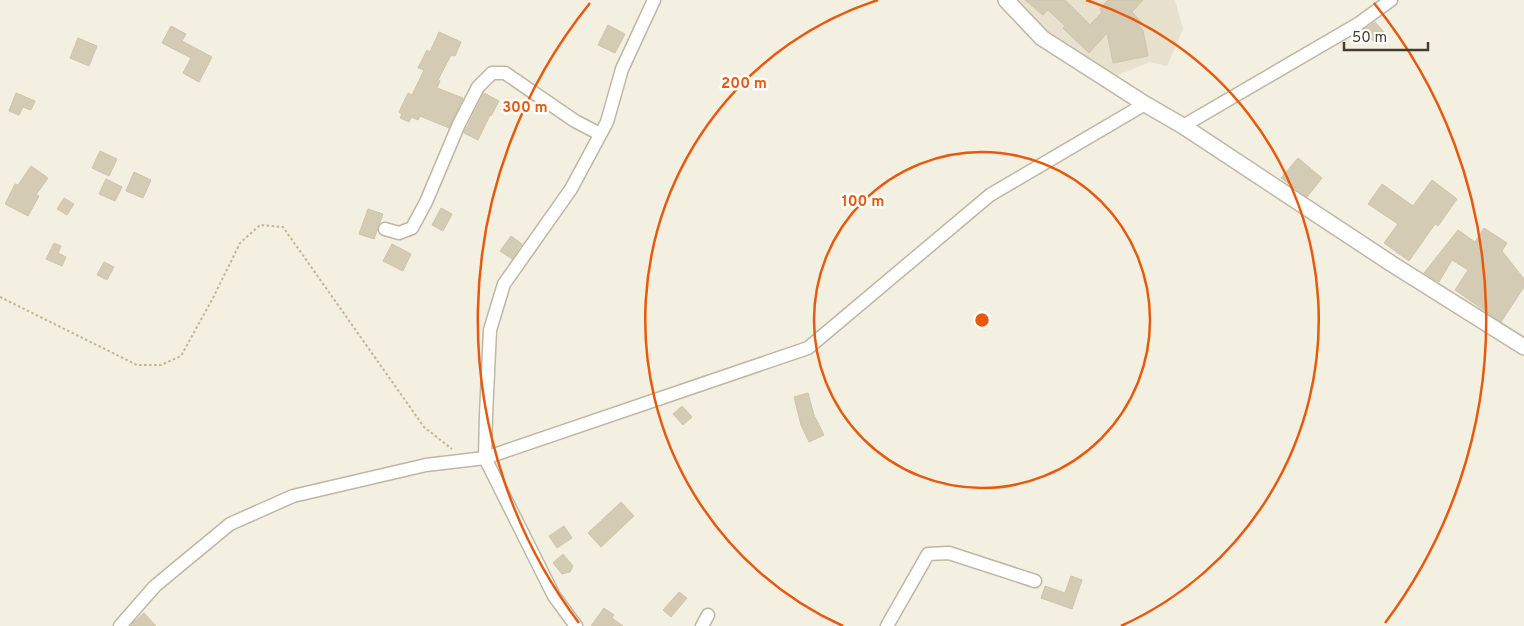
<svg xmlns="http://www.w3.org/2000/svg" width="1524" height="626" font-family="Overpass,sans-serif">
  <rect width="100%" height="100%" fill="#f3efe1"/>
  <path fill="#e7e1ce" d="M1016,0H1175L1183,29L1167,66L1150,62L1111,78L1078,66Z"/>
  <g fill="#d4cbb5" stroke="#d1c4a8">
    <path d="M1025,0H1065L1090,25L1102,12L1100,9L1108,0H1143L1132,12L1142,23L1139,26L1143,30L1148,56L1113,63L1107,33L1089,53L1063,28L1065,26L1048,10L1043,15Z"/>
    <path d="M1375,22L1386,34L1376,44L1363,30Z"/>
    <path d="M608,25L625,34L615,53L598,45Z"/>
    <path d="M171,26L186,34L182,41L212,57L199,82L183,73L191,58L162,43Z"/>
    <path d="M439,32L461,42L455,56L451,55L438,80L440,81L437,88L463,98L449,128L420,116L418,120L411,117L409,122L400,118L402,114L399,112L408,93L412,95L424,70L418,68L427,50L430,52Z"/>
    <path d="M78,38L97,46L89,66L70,58Z"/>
    <path d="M16,93L35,101L31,110L23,107L19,115L9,111Z"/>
    <path d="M484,93L499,101L491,116L490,115L478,140L464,133Z"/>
    <path d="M100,151L117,159L109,176L92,168Z"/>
    <path d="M1298,158L1322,178L1307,197L1281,178Z"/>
    <path d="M31,166L48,178L36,195L39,196L28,216L5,204L15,184L18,185Z"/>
    <path d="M134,172L151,180L143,198L126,191Z"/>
    <path d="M106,179L122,187L115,201L99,194Z"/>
    <path d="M1432,180L1457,199L1438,226L1435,224L1409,261L1384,243L1398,224L1368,204L1382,184L1413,206Z"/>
    <path d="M64,198L74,204L67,215L57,209Z"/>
    <path d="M441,208L452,214L443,231L432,225Z"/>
    <path d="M368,209L383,214L374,239L359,234Z"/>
    <path d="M1484,228L1507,243L1502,251L1524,279V287L1501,322L1455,290L1468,270L1452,260L1439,282L1424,273L1458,230L1475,242Z"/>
    <path d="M511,236L522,244L512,259L500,251Z"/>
    <path d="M54,243L61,246L58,253L66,257L62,266L46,259Z"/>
    <path d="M392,244L411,254L403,271L383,261Z"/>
    <path d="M104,262L114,267L107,280L97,275Z"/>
    <path d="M808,393L814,415L824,435L809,442L801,425L794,397Z"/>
    <path d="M682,406L692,417L683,425L673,414Z"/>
    <path d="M621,502L634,516L601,547L588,533Z"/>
    <path d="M564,526L572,538L557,548L549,536Z"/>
    <path d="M563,554L573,566L570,572L562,574L553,563Z"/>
    <path d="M1071,576L1082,580L1072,609L1041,598L1045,586L1065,593Z"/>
    <path d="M679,592L687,598L671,617L663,610Z"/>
    <path d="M604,608L614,615L612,618L623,626H591Z"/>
    <path d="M144,613L156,626H131L133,623Z"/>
  </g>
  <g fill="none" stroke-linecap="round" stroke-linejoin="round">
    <defs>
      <g id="minor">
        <path d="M1183,126L1358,24L1391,0"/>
        <path d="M385,229L399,233L412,228L426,202L459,124L478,87L492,73H505L575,121L600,134"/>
        <path d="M120,626L155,586L230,524L293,496L426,465L485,458L808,348L990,195L1145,104"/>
        <path d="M576,626L554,596L485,458L486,415L490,330L504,284L571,189L607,122L622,69L654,0"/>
        <path d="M702,626L708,615"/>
        <path d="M887,626L928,554L949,553L1035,581"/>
      </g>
      <path id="tertiary" d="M1006,0L1042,38L1145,104L1183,126L1392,264L1524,347"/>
    </defs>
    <use href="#minor" stroke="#beb7a3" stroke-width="15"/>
    <use href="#tertiary" stroke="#beb7a3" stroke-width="18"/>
    <path stroke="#c2b593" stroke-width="2" stroke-dasharray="2.5 2.5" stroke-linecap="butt" d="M0,297L137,365H161L181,356L214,296L240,243L260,225L283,227L424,427L452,449"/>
    <use href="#minor" stroke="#fff" stroke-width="12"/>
    <use href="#tertiary" stroke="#fff" stroke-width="15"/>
  </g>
  <g fill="none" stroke="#e8590c" stroke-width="2.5">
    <circle cx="982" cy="320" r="168"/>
    <path d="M843 626A336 336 0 0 1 878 0M1086 0A336 336 0 0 1 1121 626"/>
    <path d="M579 623A504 504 0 0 1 590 3M1374 3A504 504 0 0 1 1385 623"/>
  </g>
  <circle cx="982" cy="320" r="8" fill="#e8590c" stroke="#fff" stroke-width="2.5"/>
  <g font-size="15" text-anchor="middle" font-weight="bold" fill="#e8590c" stroke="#fff" stroke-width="5" stroke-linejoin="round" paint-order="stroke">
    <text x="744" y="88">200 m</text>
    <text x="525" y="112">300 m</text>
    <text x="863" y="206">100 m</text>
  </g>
  <path d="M1344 42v8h84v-8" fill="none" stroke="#443e31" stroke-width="2.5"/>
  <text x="1352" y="42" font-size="15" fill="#443e31" stroke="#ffffff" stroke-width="4" paint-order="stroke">50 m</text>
</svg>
